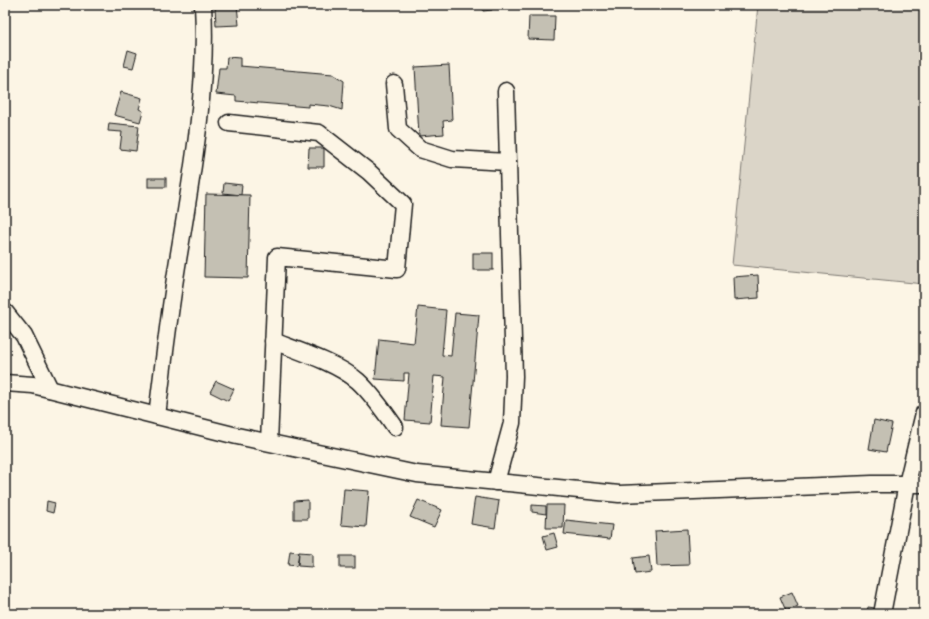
<svg xmlns="http://www.w3.org/2000/svg" width="929" height="619" font-family="Dekko,sans-serif">
  <rect width="100%" height="100%" fill="#fcf5e5"/>
  <filter id="ink" filterUnits="userSpaceOnUse"><feTurbulence type="fractalNoise" baseFrequency=".025" numOctaves="2"/><feDisplacementMap in="SourceGraphic" scale="8" xChannelSelector="R" yChannelSelector="G"/><feConvolveMatrix kernelMatrix="1 2 1 2 8 2 1 2 1" color-interpolation-filters="sRGB"/></filter>
  <g filter="url(#ink)">
    <path fill="#dbd5c8" stroke="#7c7872" d="M758,5H883L924,9V284L732,265Z"/>
    <g fill="#c4c0b3" stroke="#1c1c1c">
      <path d="M215,5H237L239,25L216,26Z"/>
      <path d="M482,5H492V10L483,11Z"/>
      <path d="M529,16H555L554,40L528,39Z"/>
      <path d="M128,50L137,53L133,68L124,66Z"/>
      <path d="M227,57L240,58V66L333,74L344,81L342,110L329,106L308,104V107L236,101V96L216,94L219,68H226Z"/>
      <path d="M449,65L452,120L443,121L444,134L419,136L415,67Z"/>
      <path d="M121,92L142,98L139,109L143,111L140,122L114,115Z"/>
      <path d="M109,123L139,126L136,151L120,149L122,132L108,131Z"/>
      <path d="M309,148H324V167H308Z"/>
      <rect x="148" y="178" width="18" height="9"/>
      <path d="M224,183L242,185L241,195L223,193Z"/>
      <path d="M206,194L250,195L248,278L204,277Z"/>
      <rect x="473" y="253" width="20" height="17"/>
      <path d="M758,275L759,298L734,300L733,277Z"/>
      <path d="M418,307L446,310L442,355L451,356L455,313L479,315L469,427L441,425L445,377L434,376L430,422L405,420L409,373H404V381L375,379L379,339L414,343Z"/>
      <path d="M216,381L234,389L228,401L210,392Z"/>
      <path d="M874,420L892,424L886,452L869,449Z"/>
      <path d="M344,489L369,491L366,527L341,525Z"/>
      <path d="M475,497L499,501L495,528L471,524Z"/>
      <path d="M308,500V519H294V501Z"/>
      <path d="M418,500L442,510L434,527L410,517Z"/>
      <path d="M47,501L55,503L53,513L46,511Z"/>
      <path d="M532,505L546,506V514L532,512Z"/>
      <path d="M547,505H564L563,528H546Z"/>
      <path d="M566,520L612,525L610,539L564,534Z"/>
      <path d="M687,529L689,565L657,566L655,531Z"/>
      <path d="M554,533L558,547L547,550L543,536Z"/>
      <path d="M290,551L299,552L297,566L288,565Z"/>
      <path d="M299,552L312,553V567L298,566Z"/>
      <rect x="340" y="556" width="15" height="12"/>
      <path d="M649,556L651,572L635,574L633,558Z"/>
      <path d="M792,592L798,606L786,611L780,597Z"/>
      <path d="M868,607L881,609L880,614H867Z"/>
    </g>
    <g fill="none" stroke-linecap="round" stroke-linejoin="round">
      <defs>
        <g id="street">
          <path d="M394,84L398,129L420,149L452,159L508,162"/>
          <path d="M229,123L319,133L369,172L403,204L397,269L277,257L269,442"/>
          <path d="M5,312L24,336L50,389"/>
          <path d="M273,341C299,351 337,363 358,381C372,394 384,411 395,427"/>
          <path d="M5,383L33,385L237,436L417,474L619,494L872,484H924"/>
          <path d="M157,416C163,366 169,315 177,266C191,179 208,93 203,5"/>
          <path d="M496,482L512,423L514,376L506,91"/>
          <path d="M882,614L907,484L924,413"/>
        </g>
      </defs>
      <use href="#street" stroke="#1c1c1c" stroke-width="19"/>
      <use href="#street" stroke="#fcf5e5" stroke-width="16"/>
    </g>
  </g>
  <rect width="929" height="619" fill="none" stroke="#fcf5e5" stroke-width="20"/>
  <rect x="10" y="10" width="909" height="599" fill="none" stroke="#1c1c1c" stroke-width="1.5" filter="url(#ink)"/>
</svg>
